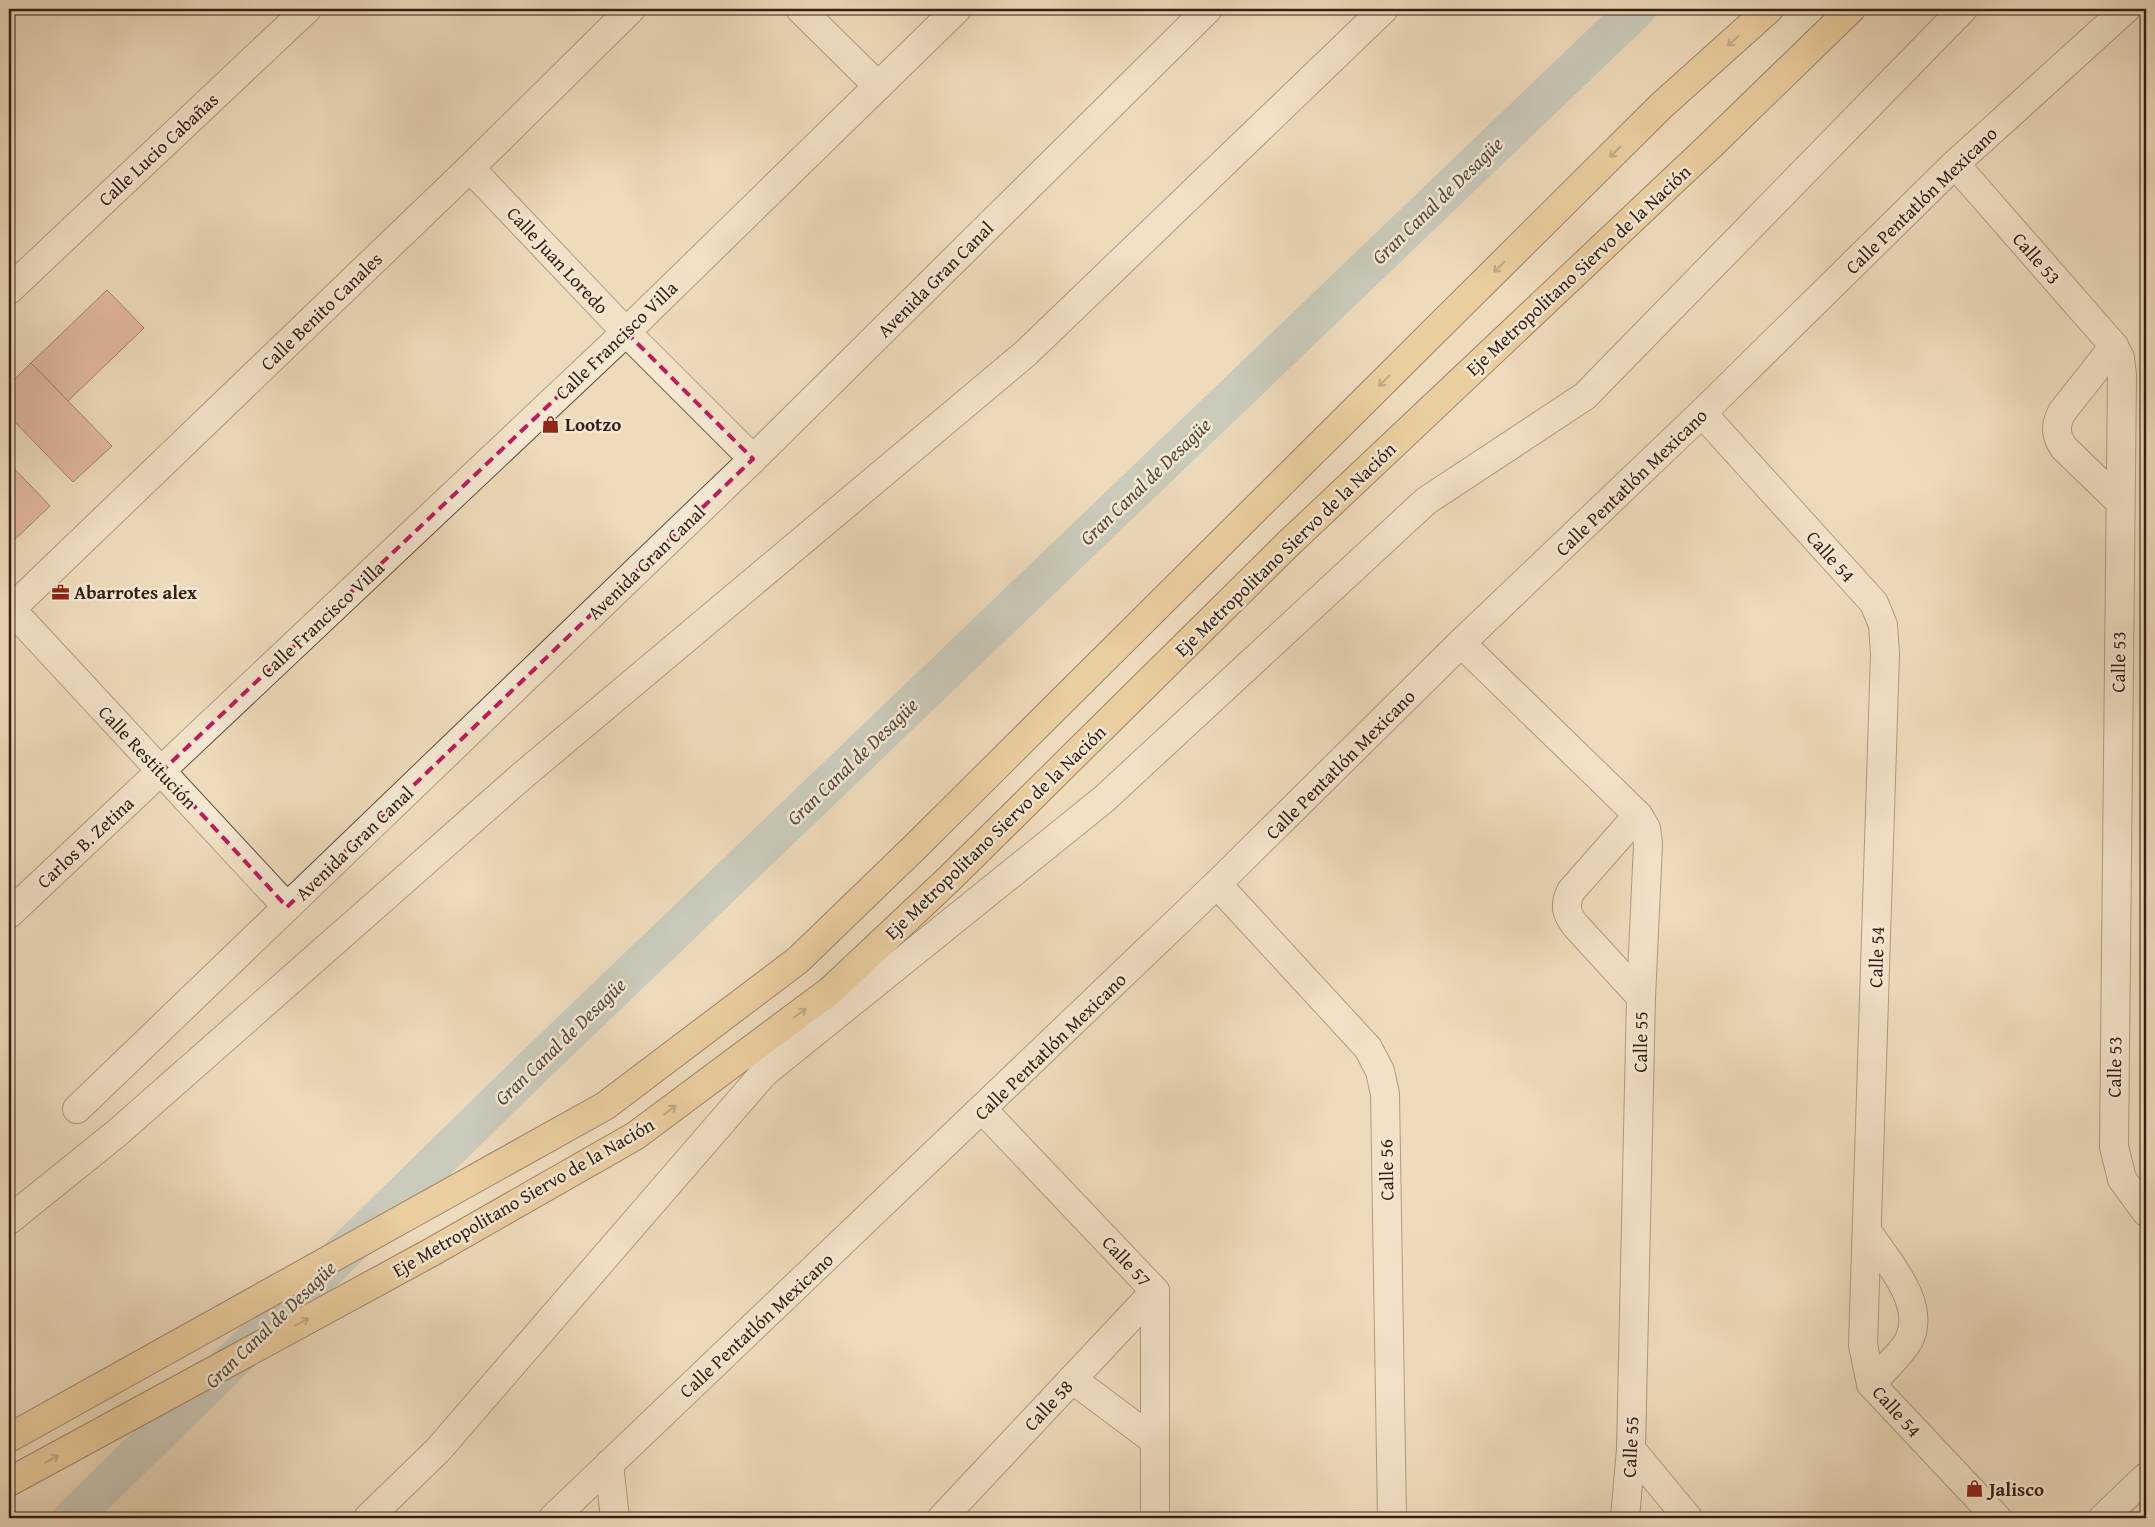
<svg xmlns="http://www.w3.org/2000/svg" width="2155" height="1527" font-family="'Gentium Book Plus',serif">
  <rect width="100%" height="100%" fill="#eedbbc"/>
  <filter id="stains"><feTurbulence type="fractalNoise" baseFrequency=".004" numOctaves="4"/><feColorMatrix values="0 0 0 0 .2 0 0 0 0 .09 0 0 0 0 .02 0 0 0 .5 -.17"/></filter>
  <radialGradient id="worn" r=".72"><stop offset=".6" stop-color="#630" stop-opacity="0"/><stop offset="1" stop-color="#630" stop-opacity=".3"/></radialGradient>
  <g fill="none" stroke-linecap="round" stroke-linejoin="round">
    <path stroke="#9fb8bc" stroke-width="38" d="M72,1518L530,1070L1637,9"/>
  </g>
  <g fill="#d28e82" stroke="#361e12">
    <path d="M107,290L144,328L68,401L31,363Z"/>
    <path d="M31,363L112,446L73,482L9,416V385Z"/>
    <path d="M9,463L50,506L9,545Z"/>
  </g>
  <g fill="none" stroke-linecap="round" stroke-linejoin="round">
    <defs>
      <g id="minor">
        <path d="M800,9L878,86"/>
        <path d="M1955,164L2114,346L2120,358L2122,375L2114,1147L2122,1179L2146,1212"/>
        <path d="M470,168L626,332L753,459"/>
        <path d="M9,290L307,9"/>
        <path d="M2114,346L2062,412C2055,425 2055,435 2064,448L2120,502"/>
        <path d="M1702,413L1874,603L1883,625L1885,654L1863,1345L1871,1384L1997,1518"/>
        <path d="M9,607L287,907"/>
        <path d="M9,611L470,168L631,9"/>
        <path d="M1461,643L1638,815L1646,828L1648,844L1641,997L1631,1449L1625,1518"/>
        <path d="M1638,815L1571,891C1564,905 1566,914 1576,926L1641,997"/>
        <path d="M1217,884L1368,1048L1380,1071L1385,1094L1392,1518"/>
        <path d="M9,914L626,332L957,9"/>
        <path d="M77,1109L753,459L1208,9"/>
        <path d="M983,1110L1155,1291V1518"/>
        <path d="M9,1220L117,1133L522,776L1026,353L1384,9"/>
        <path d="M1867,1231C1886,1260 1927,1303 1909,1340C1903,1352 1881,1373 1871,1384"/>
        <path d="M1072,1379L1155,1441"/>
        <path d="M1631,1449L1688,1518"/>
        <path d="M609,1464L615,1518"/>
        <path d="M368,1518L438,1450L764,1073L1104,799L1426,501L1585,396L1963,9"/>
        <path d="M553,1518L1217,884L1461,643L1702,413L1955,164L2126,9"/>
        <path d="M942,1518L1155,1291"/>
        <path d="M2103,1518L2146,1477"/>
      </g>
      <g id="highway">
        <path d="M9,1438L605,1106L798,960L915,847L1661,106L1769,9"/>
        <path d="M9,1482L430,1253L635,1136L831,990L949,879L1288,544L1712,144L1851,9"/>
      </g>
    </defs>
    <use href="#minor" stroke="#644d3c" stroke-width="30"/>
    <use href="#highway" stroke="#361e12" stroke-width="30"/>
    <use href="#minor" stroke="#f4e8d3" stroke-width="28"/>
    <use href="#highway" stroke="#e7be7e" stroke-width="28"/>
  </g>
  <defs><path id="oneway-shaft" d="M-6 0H5M1.5-3L5.5 0L1.5 3" fill="none" stroke-width="1.6" stroke-linecap="round" stroke-linejoin="round" transform="scale(1.25)"/></defs>
  <g stroke="#8e6e48">
    <use href="#oneway-shaft" transform="translate(1733 41) rotate(138)"/>
    <use href="#oneway-shaft" transform="translate(1615 152) rotate(135)"/>
    <use href="#oneway-shaft" transform="translate(1499 267) rotate(135)"/>
    <use href="#oneway-shaft" transform="translate(1384 381) rotate(135)"/>
    <use href="#oneway-shaft" transform="translate(800 1013) rotate(-37)"/>
    <use href="#oneway-shaft" transform="translate(670 1110) rotate(-37)"/>
    <use href="#oneway-shaft" transform="translate(302 1322) rotate(-29)"/>
    <use href="#oneway-shaft" transform="translate(52 1459) rotate(-29)"/>
  </g>
  <path d="M0 0H2155V1527H0ZM626,332L753,459L287,907L162,771Z" fill="#eedbbc" fill-opacity=".55" fill-rule="evenodd"/>
  <path fill="none" stroke="#c2185b" stroke-width="4" stroke-dasharray="10 6" stroke-linejoin="round" d="M626,332L753,459L287,907L162,771Z"/>
  <defs>
    <symbol id="shop-bare" viewBox="-9 -9 18 18"><path d="M-5-2.5h2.3a2.7 3.5 0 0 1 5.4 0H5L5.5 6h-11ZM-1.5-2.5h3a1.5 2.3 0 0 0-3 0Z" fill="#8f2418" stroke="#f4e8d3" stroke-width="2.5" paint-order="stroke"/></symbol>
    <symbol id="office-bare" viewBox="-9 -9 18 18"><path d="M-6-3h4V-5.5h4V-3h4V5H-6ZM-1-4.5V-3h2v-1.5ZM-6 0V1H6V0Z" fill="#8f2418" stroke="#f4e8d3" stroke-width="2.5" paint-order="stroke"/></symbol>
  </defs>
  <g fill-rule="evenodd">
    <use href="#shop-bare" x="538" y="412" width="25" height="25"/>
    <use href="#office-bare" x="48" y="580" width="25" height="25"/>
    <use href="#shop-bare" x="1962" y="1476" width="25" height="25"/>
  </g>
  <g text-anchor="middle" dominant-baseline="central" stroke-width="5" stroke-linejoin="round" paint-order="stroke">
    <g font-size="19" fill="#361e12" stroke="#f4e8d3">
      <text transform="translate(158 149) rotate(-43)">Calle Lucio Cabañas</text>
      <text transform="translate(1921 200) rotate(-44)">Calle Pentatlón Mexicano</text>
      <text transform="translate(2037 258) rotate(49)">Calle 53</text>
      <text transform="translate(558 260) rotate(47)">Calle Juan Loredo</text>
      <text transform="translate(1578 270) rotate(-43)">Eje Metropolitano Siervo de la Nación</text>
      <text transform="translate(935 279) rotate(-45)">Avenida Gran Canal</text>
      <text transform="translate(321 311) rotate(-44)">Calle Benito Canales</text>
      <text transform="translate(616 340) rotate(-44)">Calle Francisco Villa</text>
      <text transform="translate(1631 482) rotate(-44)">Calle Pentatlón Mexicano</text>
      <text transform="translate(1285 549) rotate(-44)">Eje Metropolitano Siervo de la Nación</text>
      <text transform="translate(1831 556) rotate(48)">Calle 54</text>
      <text transform="translate(646 562) rotate(-44)">Avenida Gran Canal</text>
      <text transform="translate(322 619) rotate(-43)">Calle Francisco Villa</text>
      <text transform="translate(2118 662) rotate(-89)">Calle 53</text>
      <text transform="translate(148 757) rotate(47)">Calle Restitución</text>
      <text transform="translate(1340 764) rotate(-45)">Calle Pentatlón Mexicano</text>
      <text transform="translate(995 832) rotate(-44)">Eje Metropolitano Siervo de la Nación</text>
      <text transform="translate(85 842) rotate(-43)">Carlos B. Zetina</text>
      <text transform="translate(354 843) rotate(-44)">Avenida Gran Canal</text>
      <text transform="translate(1876 957) rotate(-88)">Calle 54</text>
      <text transform="translate(1640 1042) rotate(-89)">Calle 55</text>
      <text transform="translate(1050 1046) rotate(-44)">Calle Pentatlón Mexicano</text>
      <text transform="translate(2114 1067) rotate(-89)">Calle 53</text>
      <text transform="translate(1386 1170) rotate(-91)">Calle 56</text>
      <text transform="translate(523 1197) rotate(-30)">Eje Metropolitano Siervo de la Nación</text>
      <text transform="translate(1127 1261) rotate(47)">Calle 57</text>
      <text transform="translate(756 1325) rotate(-43)">Calle Pentatlón Mexicano</text>
      <text transform="translate(1048 1405) rotate(-47)">Calle 58</text>
      <text transform="translate(1897 1411) rotate(48)">Calle 54</text>
      <text transform="translate(1630 1447) rotate(-87)">Calle 55</text>
    </g>
    <g font-size="19" font-weight="bold" fill="#361e12" stroke="#f4e8d3" text-anchor="start">
      <text x="565" y="424">Lootzo</text>
      <text x="74" y="592">Abarrotes alex</text>
      <text x="1989" y="1489">Jalisco</text>
    </g>
    <g font-size="20" font-style="italic" fill="#564c45" stroke="#f4e8d3">
      <text transform="translate(1437 200) rotate(-44)">Gran Canal de Desagüe</text>
      <text transform="translate(1145 481) rotate(-44)">Gran Canal de Desagüe</text>
      <text transform="translate(852 761) rotate(-44)">Gran Canal de Desagüe</text>
      <text transform="translate(560 1041) rotate(-44)">Gran Canal de Desagüe</text>
      <text transform="translate(270 1324) rotate(-44)">Gran Canal de Desagüe</text>
    </g>
  </g>
  <rect width="2155" height="1527" fill="none" stroke="#eedbbc" stroke-width="30"/>
  <rect x="10" y="10" width="2135" height="1507" fill="none" stroke="#361e12" stroke-width="2.5"/>
  <rect x="15" y="15" width="2125" height="1497" fill="none" stroke="#361e12"/>
  <rect width="100%" height="100%" filter="url(#stains)"/>
  <rect width="100%" height="100%" fill="url(#worn)"/>
</svg>
